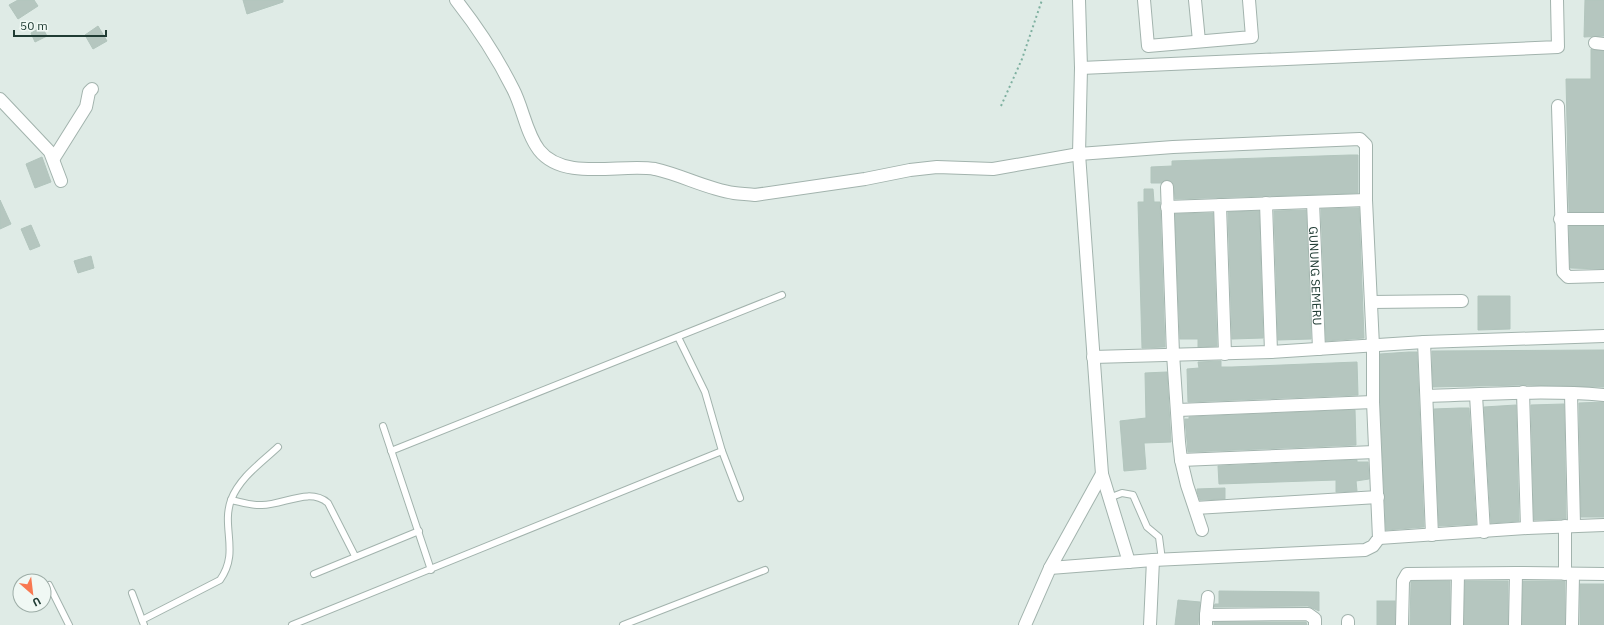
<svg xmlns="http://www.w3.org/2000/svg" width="1604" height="625" font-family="'IBM Plex Sans',sans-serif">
  <rect width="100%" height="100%" fill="#dfebe6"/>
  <g fill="#b5c6bf" stroke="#b2c5bd">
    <path d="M18,0H34L38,6L18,19L9,5Z"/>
    <path d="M243,0H283V2L247,14Z"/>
    <path d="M1585,0H1604V36L1584,37Z"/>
    <path d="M98,26L107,41L93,49L85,35Z"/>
    <path d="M42,27L47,36L35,42L31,33Z"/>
    <path d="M1591,49L1604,51V212H1569L1566,79H1591Z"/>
    <path d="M1350,155H1358V193L1175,199L1174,186L1171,181L1166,180L1161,183H1151V167L1172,166V161Z"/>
    <path d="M42,157L51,182L35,188L26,164Z"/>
    <path d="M1144,189H1153L1154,202H1160L1165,347L1142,348L1138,202H1144Z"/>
    <path d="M0,200L11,224L0,229Z"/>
    <path d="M1359,208L1364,338L1326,341L1321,209Z"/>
    <path d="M1306,210L1311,339L1278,340L1274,211Z"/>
    <path d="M1259,211L1263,338L1232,339L1228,212Z"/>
    <path d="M1213,213L1217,346L1198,347V339H1180L1175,214Z"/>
    <path d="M31,225L40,246L30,250L21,229Z"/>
    <path d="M1569,226H1604V269L1570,268Z"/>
    <path d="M91,256L94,268L78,273L74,261Z"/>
    <path d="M1478,296H1510V329L1478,330Z"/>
    <path d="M1604,350V387L1523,385L1433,387L1432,351Z"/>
    <path d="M1409,352H1417L1424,527L1386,530L1380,402V354Z"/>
    <path d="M1221,361V367H1232L1357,362L1358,395L1188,402L1187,369L1199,368L1198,362Z"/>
    <path d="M1167,372L1171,442L1144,443L1146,469L1124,471L1120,421L1146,418L1145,373Z"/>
    <path d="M1604,402V517H1581L1579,403Z"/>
    <path d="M1564,404L1566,519L1534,520L1531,405Z"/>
    <path d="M1516,405L1519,521L1491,523L1484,407Z"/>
    <path d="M1460,408H1469L1476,524L1439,526L1434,409Z"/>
    <path d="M1355,410L1356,445L1188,452L1185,419H1189V417Z"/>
    <path d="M1357,460V462H1368L1369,479L1356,481L1357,491L1336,492V480L1219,484L1218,466Z"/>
    <path d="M1225,488V499L1200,500L1197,492V489Z"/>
    <path d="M1411,581H1450V625H1410Z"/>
    <path d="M1465,581H1508V625H1464Z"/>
    <path d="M1523,581H1565V625H1522Z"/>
    <rect x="1580" y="584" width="24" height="41"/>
    <path d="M1219,591L1319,592V611L1308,606L1214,607L1215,604H1219Z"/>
    <path d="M1178,600L1200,602L1198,625H1175Z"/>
    <rect x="1377" y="601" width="18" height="24"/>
    <path d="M1214,622H1306L1307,625H1214Z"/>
  </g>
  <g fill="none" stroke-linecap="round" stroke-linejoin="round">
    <defs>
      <g id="service">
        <path d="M678,337L705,392L722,451L740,498"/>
        <path d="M383,426L431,570"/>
        <path d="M391,451L782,295"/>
        <path d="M1109,498L1122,493L1133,495L1147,527L1159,537L1162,560"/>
        <path d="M231,500C241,502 252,506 262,505C284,505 309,487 328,503L355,556"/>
        <path d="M314,574L419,531"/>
        <path d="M49,585L69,625"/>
        <path d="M132,593L144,625"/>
        <path d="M142,620L220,580C240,552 221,528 231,500C240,477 261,463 278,447"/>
        <path d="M292,625L722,451"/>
        <path d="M623,625L765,570"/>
      </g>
      <g id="minor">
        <path d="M456,0C478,28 497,57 513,89C523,108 526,133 539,150C564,182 622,163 655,169C682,175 707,189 734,193C741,194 748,194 755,195L865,179L910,170L937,167L993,169L1079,154L1173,147L1360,139L1366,145V200L1373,346V402L1379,538L1373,546L1365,550L1153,560L1050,568"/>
        <path d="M1079,0L1081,68L1079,154L1102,474L1129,562"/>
        <path d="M1144,0L1148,46L1252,37L1249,0"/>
        <path d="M1195,0L1199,41"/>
        <path d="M1595,43L1604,44"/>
        <path d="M1081,68L1558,47L1557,0"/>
        <path d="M0,99L50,152L61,181"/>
        <path d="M1558,106L1563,272L1568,277L1604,276"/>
        <path d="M54,158L86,107L89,92L92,89"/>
        <path d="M1167,187L1173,354L1179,442L1181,460L1187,485L1202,530"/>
        <path id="s1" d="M1313,202L1319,349"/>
        <path d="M1266,203L1271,352"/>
        <path d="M1220,205L1225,354"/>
        <path d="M1167,207L1366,200"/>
        <path d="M1560,219H1604"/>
        <path d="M1371,302L1462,301"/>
        <path d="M1424,342L1432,535"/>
        <path d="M1093,357L1271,352L1424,342L1604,336"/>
        <path d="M1523,392L1527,528"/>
        <path d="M1571,393L1574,525"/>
        <path d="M1476,395L1484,532"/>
        <path d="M1427,396C1486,394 1545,390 1604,395"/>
        <path d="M1178,410L1373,402"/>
        <path d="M1181,460L1375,452"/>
        <path d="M1195,508L1378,497"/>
        <path d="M1379,538L1527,528L1604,525"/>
        <path d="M1565,574V526"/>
        <path d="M1206,615L1208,597"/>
        <path d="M1025,625L1050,568L1102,474"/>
        <path d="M1150,625L1153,560"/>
        <path d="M1206,625V615L1308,614L1315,619V625"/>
        <path d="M1348,625V621"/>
        <path d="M1402,625L1403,581L1407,574L1516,573L1604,574"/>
        <path d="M1457,625L1458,574"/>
        <path d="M1515,625L1516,573"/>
        <path d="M1572,625L1573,575"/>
      </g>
    </defs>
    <use href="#service" stroke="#a2b3ad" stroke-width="8"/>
    <use href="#minor" stroke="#a2b3ad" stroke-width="14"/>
    <path stroke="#7eb0a0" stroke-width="2" stroke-dasharray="2 3" stroke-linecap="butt" d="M1001,106L1022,59L1042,0"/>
    <use href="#service" stroke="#fff" stroke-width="6"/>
    <use href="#minor" stroke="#fff" stroke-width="12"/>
  </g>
  <g text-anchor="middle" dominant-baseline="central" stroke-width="3" stroke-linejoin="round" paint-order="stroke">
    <g font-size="12" fill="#203c34" stroke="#f0f8f4">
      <text stroke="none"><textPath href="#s1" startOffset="74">GUNUNG SEMERU</textPath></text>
    </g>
  </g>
  <g transform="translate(32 593) rotate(152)"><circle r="19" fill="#f0f8f4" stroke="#9dada7"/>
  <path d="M0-3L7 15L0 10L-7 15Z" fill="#f87851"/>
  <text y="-6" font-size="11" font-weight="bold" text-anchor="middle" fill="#203c34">U</text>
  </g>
  <path d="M14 30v6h92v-6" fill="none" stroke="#203c34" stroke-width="2"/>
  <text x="20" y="30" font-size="12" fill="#203c34" stroke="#f0f8f4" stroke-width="3" paint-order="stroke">50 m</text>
</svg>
